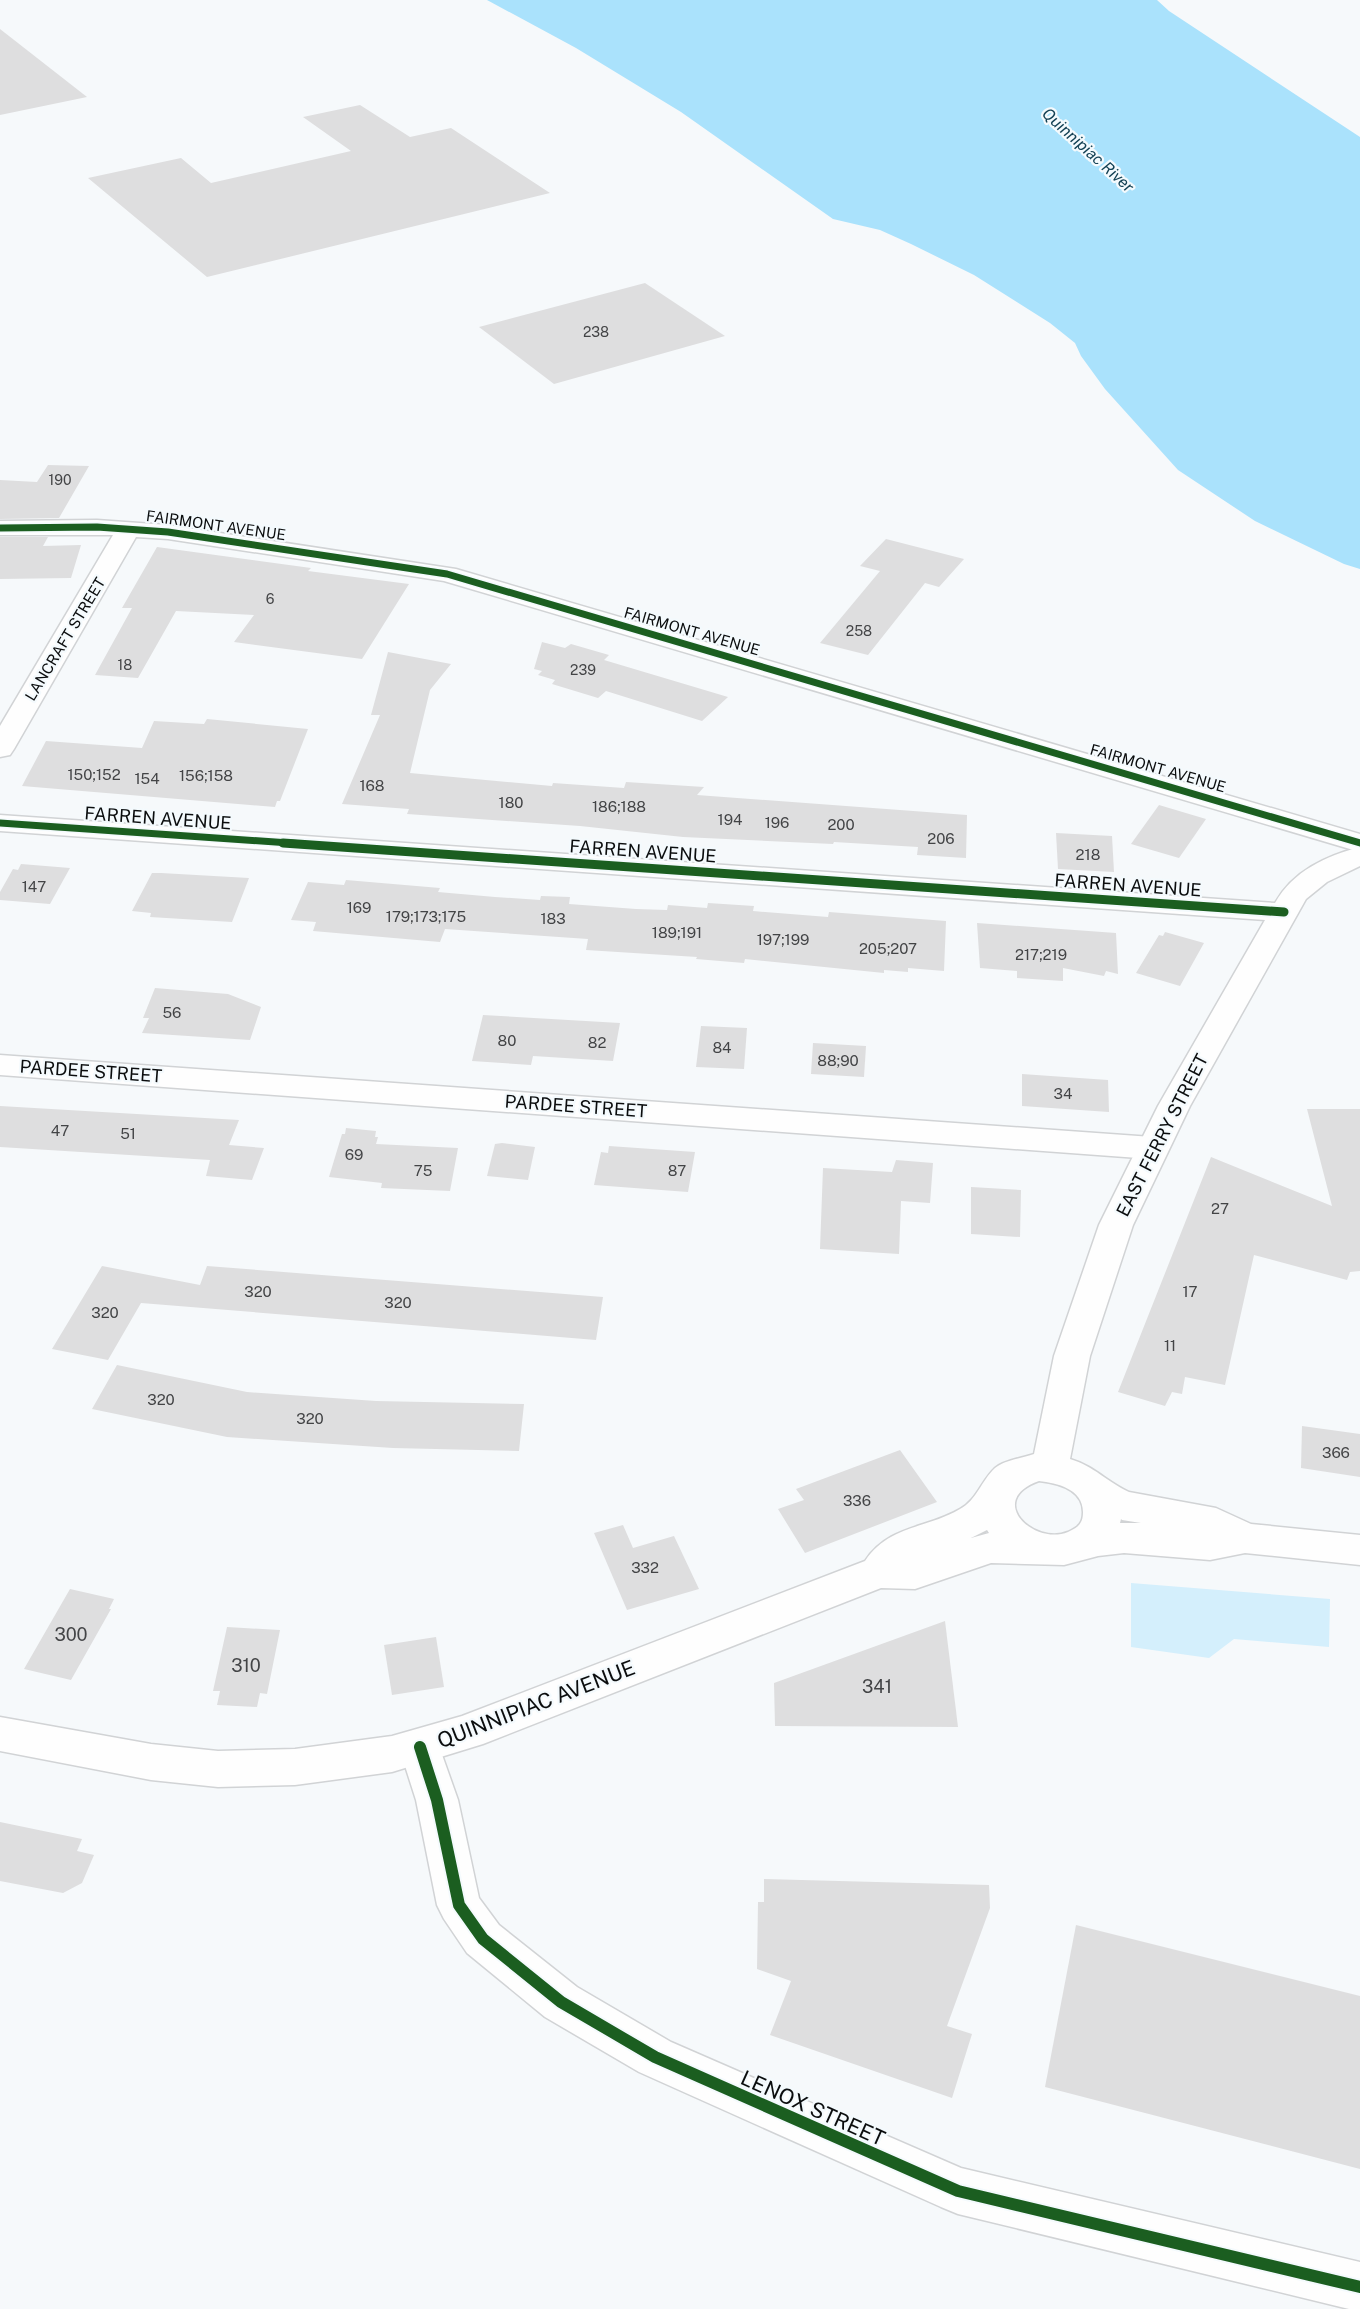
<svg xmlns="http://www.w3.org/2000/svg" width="1360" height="2309" font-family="'Public Sans',sans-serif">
  <rect width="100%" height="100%" fill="#f6f9fb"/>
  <path fill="#d4effc" d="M1131,1583L1330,1599L1329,1647L1234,1639L1209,1658L1131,1647Z"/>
  <path fill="#aae2fc" d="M487,0H1157L1169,11L1360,137V569L1344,564L1255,521L1178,470L1105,389L1081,356L1075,343L1050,323L974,275L911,244L880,230L833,219L681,112L576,48Z"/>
  <g fill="#dededf">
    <path d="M0,29L87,97L0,115Z"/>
    <path d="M360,105L410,137L451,128L550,193L207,277L88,178L181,158L211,183L351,151L303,117Z"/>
    <path d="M645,283L725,336L554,384L479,327Z"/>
    <path d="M48,465L89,466L59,518L0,519V480L37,482Z"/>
    <path d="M0,537H48L43,546L81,545L71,578L0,579Z"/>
    <path d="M886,539L964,559L939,587L925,583L868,655L820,643L880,571L860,566Z"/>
    <path d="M157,547L311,568L308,571L409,584L362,659L234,642L254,615L176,611L138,678L95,675L132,608H122Z"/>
    <path d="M542,642L565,648L571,644L609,655L604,660L728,697L702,721L606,691L598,698L552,684L555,680L538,675L542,671L534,669Z"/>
    <path d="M388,652L451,664L430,690L410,773L552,786L553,783L624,788L626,782L704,787L697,795L967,815L966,858L917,855L918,847L834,842L833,844L683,837L580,826L407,814L409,809L342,804L380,715H371Z"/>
    <path d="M207,719L308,729L280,801H277L275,807L22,786L46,741L142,748L154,721L204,724Z"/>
    <path d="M1159,805L1206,819L1179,858L1131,844Z"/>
    <path d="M1056,833L1112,836L1114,872L1058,869Z"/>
    <path d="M21,864L70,868L50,904L0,900V892L13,869L18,870Z"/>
    <path d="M152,873H161L249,878L232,922L150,917L151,913L132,911Z"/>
    <path d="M346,880L440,888L438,892L495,897L540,900L541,896L570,897L569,904L636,909L667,910L668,905L707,908L708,903L754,906L753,911L828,917L829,912L946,921L944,971L908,968V972L884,970V973L745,959L744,963L696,959L697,957L586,950L588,939L445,929L440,942L313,931L316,922L291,920L308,882L344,885Z"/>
    <path d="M977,923L1116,933L1118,974L1106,971L1104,976L1063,968V981L1017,978V971L980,968Z"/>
    <path d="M1165,932L1204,943L1180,986L1136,973L1159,935L1163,936Z"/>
    <path d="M155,988L228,994L261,1007L250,1040L142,1033L149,1018H143Z"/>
    <path d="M483,1015L620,1023L613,1061L533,1056L531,1065L472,1061Z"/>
    <path d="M701,1026L747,1028L744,1069L696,1067Z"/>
    <path d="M813,1043L866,1046L864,1077L811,1074Z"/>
    <path d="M1022,1074L1108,1080L1109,1112L1022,1106Z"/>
    <path d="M0,1106L239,1120L229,1145L264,1148L252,1180L206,1176L210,1160L0,1147Z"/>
    <path d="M1307,1109H1360V1271L1350,1272L1347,1280L1254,1255L1225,1385L1185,1377L1182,1394L1172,1392L1165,1406L1118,1392L1211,1157L1332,1206Z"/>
    <path d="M346,1128L376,1131L375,1137H378L376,1144L458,1148L450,1191L381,1188L382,1183L329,1177L342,1134H345Z"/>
    <path d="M502,1143L535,1147L528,1180L487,1176L495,1144Z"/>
    <path d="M609,1146L695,1152L688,1192L594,1185L601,1152L608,1153Z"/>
    <path d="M896,1160L933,1163L930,1203L901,1201L899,1254L820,1249L823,1168L892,1172Z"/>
    <path d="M971,1187L1021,1190L1020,1237L971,1234Z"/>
    <path d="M102,1266L200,1285L207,1266L603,1297L596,1340L141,1303L108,1360L52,1349Z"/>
    <path d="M117,1365L247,1392L376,1401L524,1404L519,1451L393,1448L227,1437L92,1409Z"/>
    <path d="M1302,1426L1360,1434V1477L1301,1468Z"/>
    <path d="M900,1450L937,1502L805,1553L778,1509L804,1500L796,1489Z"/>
    <path d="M623,1525L633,1548L674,1536L699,1589L627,1610L594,1533Z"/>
    <path d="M70,1589L114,1599L109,1609H111L71,1680L24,1669Z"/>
    <path d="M945,1621L958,1727L775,1726L774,1683Z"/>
    <path d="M227,1627L280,1630L267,1694L260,1693L257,1707L217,1705L220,1691H213Z"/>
    <path d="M436,1637L444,1687L392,1695L384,1645Z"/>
    <path d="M0,1822L82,1839L77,1851L94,1855L82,1883L63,1893L0,1881Z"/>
    <path d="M764,1879L989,1885L990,1908L947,2026L972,2034L952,2098L770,2035L791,1981L757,1969L758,1902H764Z"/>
    <path d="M1076,1925L1360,1996V2169L1045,2087Z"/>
  </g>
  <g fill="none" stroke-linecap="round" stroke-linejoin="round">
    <defs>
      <g id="minor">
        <path d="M97,520L168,525L456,569L1360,834V852L444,581L168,539L136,537L14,749L10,755L0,757V726L113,535H0V521Z"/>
        <path d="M0,1055L1152,1137L1164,1140L1168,1148L1164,1156L1152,1159L0,1075Z"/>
        <path d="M420,1730L435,1735L458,1800L479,1898L499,1925L577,1987L671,2042L961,2168L1360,2262V2309H1349L958,2214L941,2207L639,2072L545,2017L467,1953L444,1919L437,1905L416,1800L399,1747L405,1735Z"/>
      </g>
      <path id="major" d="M0,815L1275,903C1293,871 1326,856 1360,847V866L1327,882L1306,899L1190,1106L1133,1225L1090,1356L1070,1459C1094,1466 1107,1482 1129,1492L1216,1508L1251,1524L1360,1535V1565L1245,1553L1210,1560L1124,1553L1098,1556L1064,1565L991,1563L915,1589L881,1588L483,1744L392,1772L295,1785L218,1787L151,1780L0,1751V1717L151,1744L218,1751L295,1749L392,1736L462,1716L865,1561C889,1525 926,1529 960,1509C977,1500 981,1481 995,1468C1004,1460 1023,1458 1034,1454L1054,1356L1099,1225L1158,1106L1265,920L0,831ZM1039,1481C1057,1483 1083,1489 1083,1512C1083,1523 1079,1527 1068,1532C1034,1546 985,1500 1039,1481ZM1121,1519L1122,1520L1141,1523H1120ZM987,1530L989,1533L971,1538Z"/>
    </defs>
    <use href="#minor" stroke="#d1d3d5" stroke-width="3"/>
    <use href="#major" stroke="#d1d3d5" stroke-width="3"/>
    <use href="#minor" fill="#fefefe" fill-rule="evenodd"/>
    <use href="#major" fill="#fefefe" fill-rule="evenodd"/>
    <defs>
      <g id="cycleway-far2">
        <path d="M0,528L97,527L168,532L447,574L1360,843"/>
        <path d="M0,823L304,844"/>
      </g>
      <path id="cycleway-far1" d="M283,843L1284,912"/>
      <path id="cycleway" d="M420,1747L437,1800L459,1905L483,1939L561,2002L655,2057L958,2191L1360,2287"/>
    </defs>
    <use href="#cycleway-far2" stroke="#f4fafd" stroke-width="10"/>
    <use href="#cycleway-far1" stroke="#f4fafd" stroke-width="13"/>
    <use href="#cycleway" stroke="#f4fafd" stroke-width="16"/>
    <use href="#cycleway-far2" stroke="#1b5e20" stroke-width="7"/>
    <use href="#cycleway-far1" stroke="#1b5e20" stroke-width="9"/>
    <use href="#cycleway" stroke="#1b5e20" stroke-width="12"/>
  </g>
  <g text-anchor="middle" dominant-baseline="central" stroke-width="4.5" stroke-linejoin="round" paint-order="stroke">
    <g font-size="14" fill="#434446">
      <text x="596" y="332">238</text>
      <text x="60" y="480">190</text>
      <text x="270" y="599">6</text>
      <text x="859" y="631">258</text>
      <text x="125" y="665">18</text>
      <text x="583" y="670">239</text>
    </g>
    <g font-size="15" fill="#0b0d0e" stroke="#f4fafd">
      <text transform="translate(216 525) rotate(8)">FAIRMONT AVENUE</text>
      <text transform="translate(692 631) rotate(16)">FAIRMONT AVENUE</text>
      <text transform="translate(65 639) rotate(-59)">LANCRAFT STREET</text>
      <text transform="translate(1158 768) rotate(16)">FAIRMONT AVENUE</text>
    </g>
    <g font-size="15" fill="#434446">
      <text x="94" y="774">150;152</text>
      <text x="206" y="775">156;158</text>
      <text x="147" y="778">154</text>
      <text x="372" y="785">168</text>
      <text x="511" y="802">180</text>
      <text x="619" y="806">186;188</text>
      <text x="730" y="819">194</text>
      <text x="777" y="822">196</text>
      <text x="841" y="824">200</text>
      <text x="941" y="838">206</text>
      <text x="1088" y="854">218</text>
      <text x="34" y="886">147</text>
      <text x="359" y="907">169</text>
      <text x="426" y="916">179;173;175</text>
      <text x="553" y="918">183</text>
      <text x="677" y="932">189;191</text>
      <text x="783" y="939">197;199</text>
      <text x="888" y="948">205;207</text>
      <text x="1041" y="954">217;219</text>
      <text x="172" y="1012">56</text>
      <text x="507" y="1040">80</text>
      <text x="597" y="1042">82</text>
      <text x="722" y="1047">84</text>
      <text x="838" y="1060">88;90</text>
      <text x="1063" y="1093">34</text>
      <text x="60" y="1130">47</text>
      <text x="128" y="1133">51</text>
      <text x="354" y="1154">69</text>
      <text x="423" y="1170">75</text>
      <text x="677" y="1170">87</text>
      <text x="1220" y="1208">27</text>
      <text x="258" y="1291">320</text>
      <text x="1190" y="1291">17</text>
      <text x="398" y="1302">320</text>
      <text x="105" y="1312">320</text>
      <text x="1170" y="1345">11</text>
      <text x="161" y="1399">320</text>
      <text x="310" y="1418">320</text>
      <text x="1336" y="1452">366</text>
      <text x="857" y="1500">336</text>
      <text x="645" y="1567">332</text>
    </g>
    <g font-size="16" font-style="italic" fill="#144255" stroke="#f4fafd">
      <text transform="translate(1088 150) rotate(42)">Quinnipiac River</text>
    </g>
    <g font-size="18" fill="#0b0d0e" stroke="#f4fafd">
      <text transform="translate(158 818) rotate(4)">FARREN AVENUE</text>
      <text transform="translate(643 851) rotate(4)">FARREN AVENUE</text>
      <text transform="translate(1128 885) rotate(4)">FARREN AVENUE</text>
      <text transform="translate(91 1071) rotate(4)">PARDEE STREET</text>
      <text transform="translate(576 1106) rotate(4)">PARDEE STREET</text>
      <text transform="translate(1162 1135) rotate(-63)">EAST FERRY STREET</text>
    </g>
    <g font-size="18" fill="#434446">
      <text x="71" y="1634">300</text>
      <text x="246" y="1665">310</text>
      <text x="877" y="1686">341</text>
    </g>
    <g font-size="21" fill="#0b0d0e" stroke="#f4fafd">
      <text transform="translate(536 1704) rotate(-21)">QUINNIPIAC AVENUE</text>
      <text transform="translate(813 2108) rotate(24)">LENOX STREET</text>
    </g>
  </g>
</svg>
